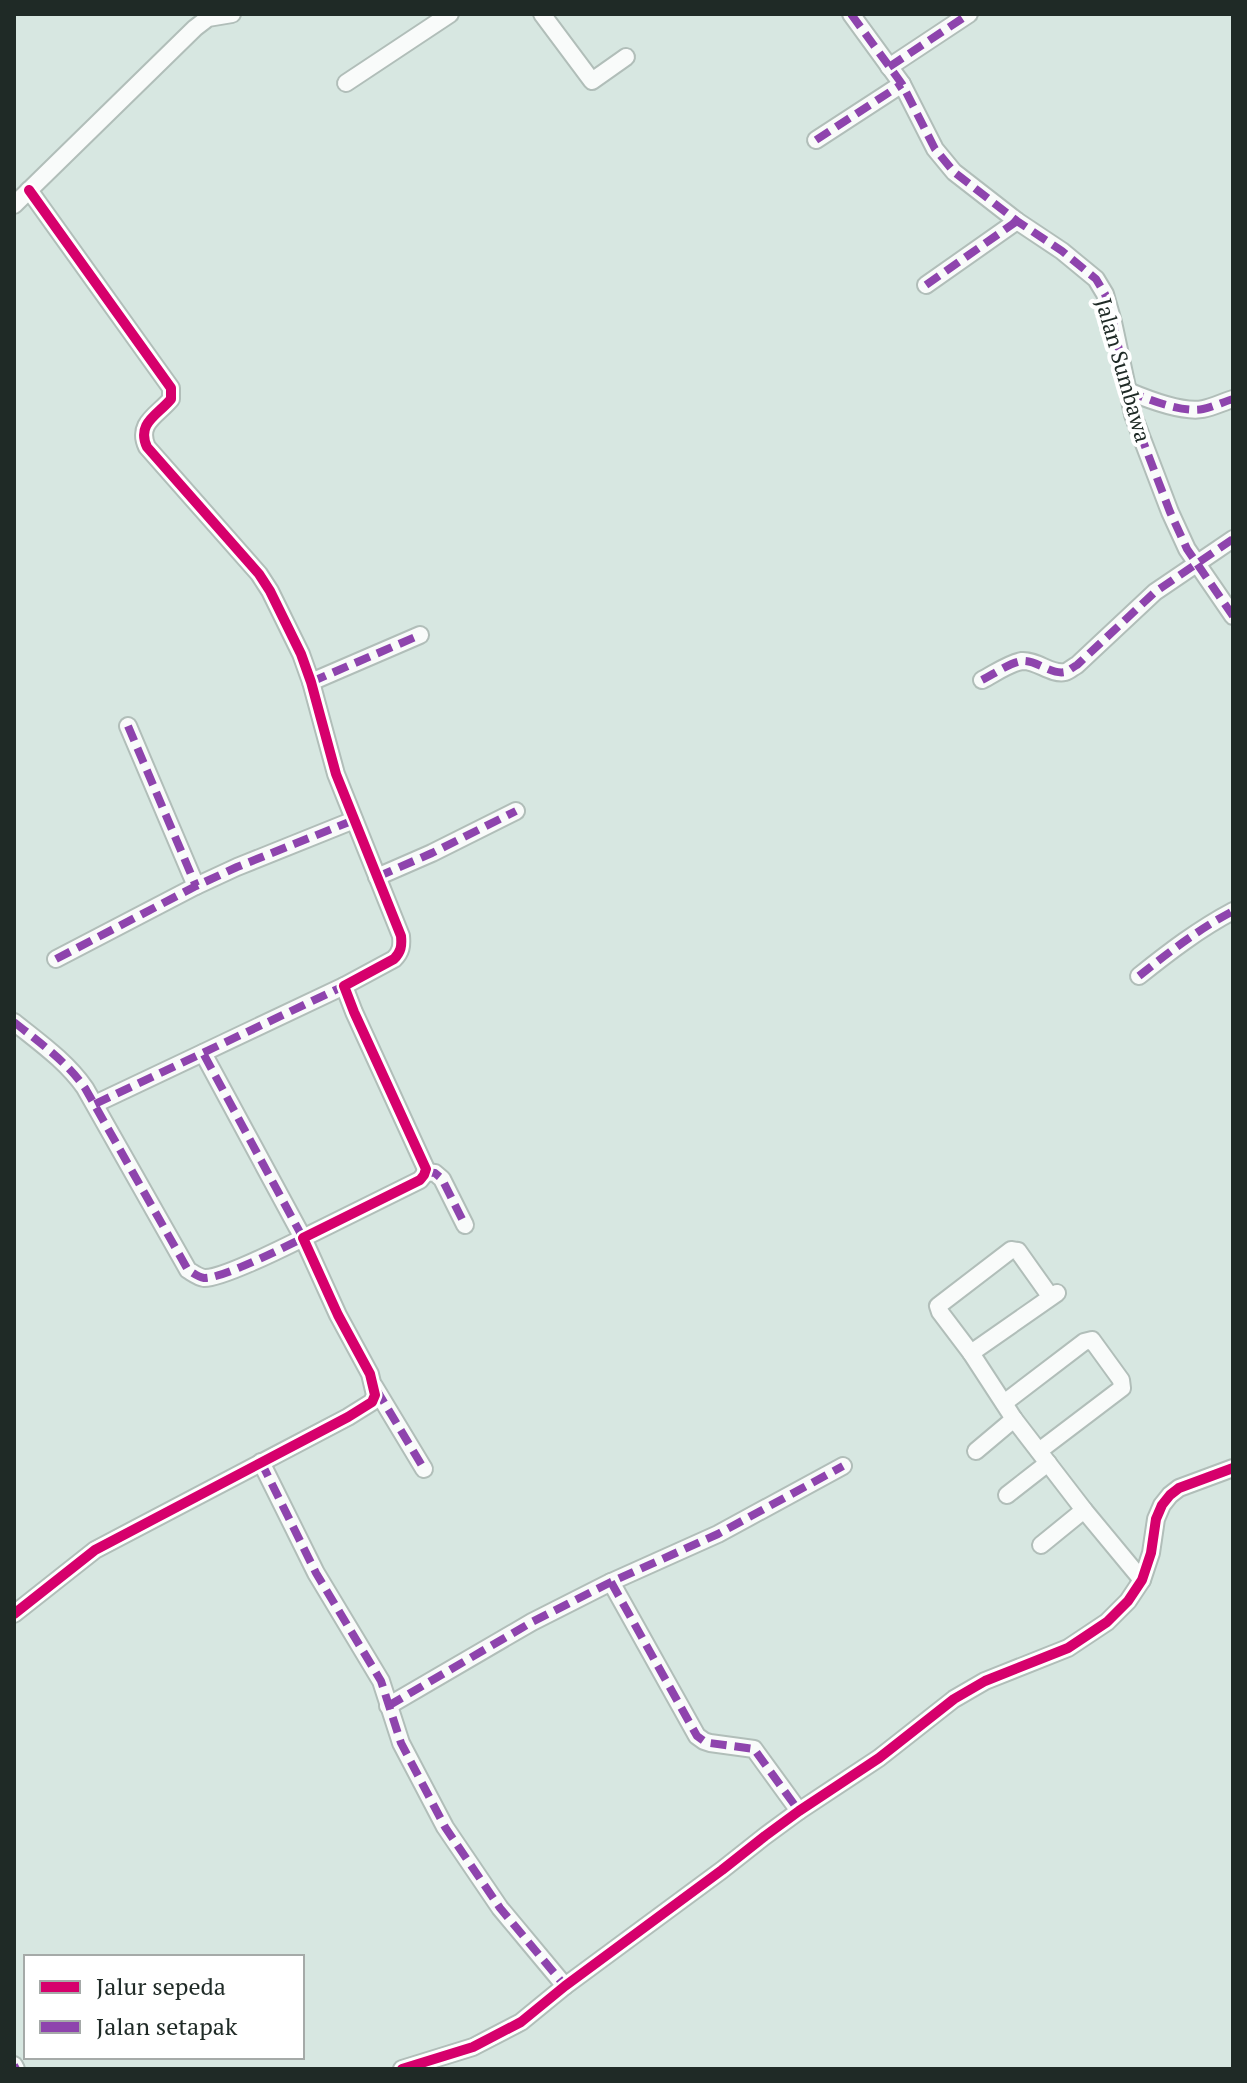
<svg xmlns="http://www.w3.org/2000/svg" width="1247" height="2083" font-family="'PT Serif',serif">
  <rect width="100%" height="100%" fill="#d7e7e1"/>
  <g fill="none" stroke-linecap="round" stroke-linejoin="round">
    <defs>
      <g id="minor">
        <path d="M542,14L592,81L626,57"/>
        <path d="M851,14L902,84L935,149L954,172L1017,221L1062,251L1096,279L1105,294L1113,322L1133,415L1170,512L1187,549L1233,616"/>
        <path d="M889,67L969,14"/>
        <path d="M346,83L450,14"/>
        <path d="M816,140L902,84"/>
        <path d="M14,205L195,28L208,18L232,14"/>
        <path d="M926,285L1017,221"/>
        <path d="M1128,391C1147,399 1182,413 1203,409C1213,407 1223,402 1233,399"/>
        <path d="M982,680C994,674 1009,663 1022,661C1037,660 1051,675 1065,672C1069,671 1073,667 1077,665L1155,592L1233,539"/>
        <path d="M311,682L420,635"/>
        <path d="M128,726L196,886"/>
        <path d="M377,877L432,853L516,811"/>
        <path d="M56,959L196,886L237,867L354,820"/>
        <path d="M1139,976C1169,952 1199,929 1233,911"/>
        <path d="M14,1022C40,1043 66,1061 85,1088L188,1270C193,1273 198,1277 204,1278C221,1279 285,1247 303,1238L203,1053"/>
        <path d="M95,1104L344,986"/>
        <path d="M425,1172L435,1173L442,1179L465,1225"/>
        <path d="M1050,1296L1018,1251L1011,1250L938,1306L940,1312L971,1353L1014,1419L1084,1510L1142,1580"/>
        <path d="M971,1353L1057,1293"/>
        <path d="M374,1386L424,1469"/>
        <path d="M1004,1403L1084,1342L1092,1340L1121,1380L1122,1388L1039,1451"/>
        <path d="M976,1451L1014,1419"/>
        <path d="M261,1462L316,1573L381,1681L401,1743L445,1827L500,1908L565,1986"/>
        <path d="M1007,1495L1048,1463"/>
        <path d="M1041,1545L1084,1510"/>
        <path d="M611,1582L697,1736L704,1741L710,1743L754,1749L799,1811"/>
        <path d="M14,1614L95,1550L348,1417L372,1402L375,1395L370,1374L338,1315L303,1238L420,1180L424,1175L426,1169L354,1012L344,986L394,959C401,952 402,946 401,936L336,774L311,682L301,654L270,591L259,574L147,447C136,423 158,415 171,399V388L29,190"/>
        <path d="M388,1706L532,1622L611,1582L718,1534L843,1466"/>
        <path d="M14,2065L16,2069"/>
        <path d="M402,2069L473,2047L521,2022L565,1986L722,1870L765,1836L799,1811L879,1758L954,1699L985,1681L1068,1648L1107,1622L1128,1601L1142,1580L1151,1553L1156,1519L1162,1505L1170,1495L1179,1488L1233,1468"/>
      </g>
    </defs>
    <use href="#minor" stroke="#b1beb9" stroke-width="20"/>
    <use href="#minor" stroke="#f9fbfa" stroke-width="16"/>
    <g stroke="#8e44ad" stroke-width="8" stroke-dasharray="16 8" stroke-linecap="butt">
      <path d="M851,14L902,84L935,149L954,172L1017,221L1062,251L1096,279L1105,294L1113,322L1133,415L1170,512L1187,549L1233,616"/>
      <path d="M889,67L969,14"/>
      <path d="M816,140L902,84"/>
      <path d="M926,285L1017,221"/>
      <path d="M1128,391C1147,399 1182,413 1203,409C1213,407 1223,402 1233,399"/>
      <path d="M982,680C994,674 1009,663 1022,661C1037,660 1051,675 1065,672C1069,671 1073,667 1077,665L1155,592L1233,539"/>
      <path d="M311,682L420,635"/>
      <path d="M128,726L196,886"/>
      <path d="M377,877L432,853L516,811"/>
      <path d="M56,959L196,886L237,867L354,820"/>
      <path d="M1139,976C1169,952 1199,929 1233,911"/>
      <path d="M14,1022C40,1043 66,1061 85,1088L188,1270C193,1273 198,1277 204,1278C221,1279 285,1247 303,1238L203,1053"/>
      <path d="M95,1104L344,986"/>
      <path d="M425,1172L435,1173L442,1179L465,1225"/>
      <path d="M376,1389L424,1469"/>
      <path d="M261,1462L316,1573L381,1681L401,1743L445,1827L500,1908L565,1986"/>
      <path d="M611,1582L697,1736L704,1741L710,1743L754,1749L799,1811"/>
      <path d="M388,1706L532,1622L611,1582L718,1534L843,1466"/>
      <path d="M14,2065L16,2069"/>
    </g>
    <defs>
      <g id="cycleway">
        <path d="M14,1614L95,1550L348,1417L372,1402L375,1395L370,1374L338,1315L303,1238L420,1180L424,1175L426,1169L354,1012L344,986L394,959C401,952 402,946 401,936L336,774L311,682L301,654L270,591L259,574L147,447C136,423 158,415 171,399V388L29,190"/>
        <path d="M402,2069L473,2047L521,2022L565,1986L722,1870L765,1836L799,1811L879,1758L954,1699L985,1681L1068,1648L1107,1622L1128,1601L1142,1580L1151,1553L1156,1519L1162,1505L1170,1495L1179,1488L1233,1468"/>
      </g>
    </defs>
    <use href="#cycleway" stroke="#fff" stroke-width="15"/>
    <use href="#cycleway" stroke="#d6006c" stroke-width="10"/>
  </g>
  <g text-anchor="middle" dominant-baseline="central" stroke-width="8" stroke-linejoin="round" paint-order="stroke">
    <g font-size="22" fill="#1f2a26" stroke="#fff">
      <text transform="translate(1124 370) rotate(74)">Jalan Sumbawa</text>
    </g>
  </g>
  <rect width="1247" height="2083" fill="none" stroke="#1f2a26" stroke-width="32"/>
  <rect x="24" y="1955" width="280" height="104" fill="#ffffff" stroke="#a5aaa8" stroke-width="2"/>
  <rect x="40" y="1981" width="40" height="12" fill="#d6006c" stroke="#a5aaa8" stroke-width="2"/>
  <text x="96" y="1995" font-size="24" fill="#1f2a26">Jalur sepeda</text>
  <rect x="40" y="2021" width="40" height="12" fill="#8e44ad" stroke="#a5aaa8" stroke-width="2"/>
  <text x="96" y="2035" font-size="24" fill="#1f2a26">Jalan setapak</text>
</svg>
